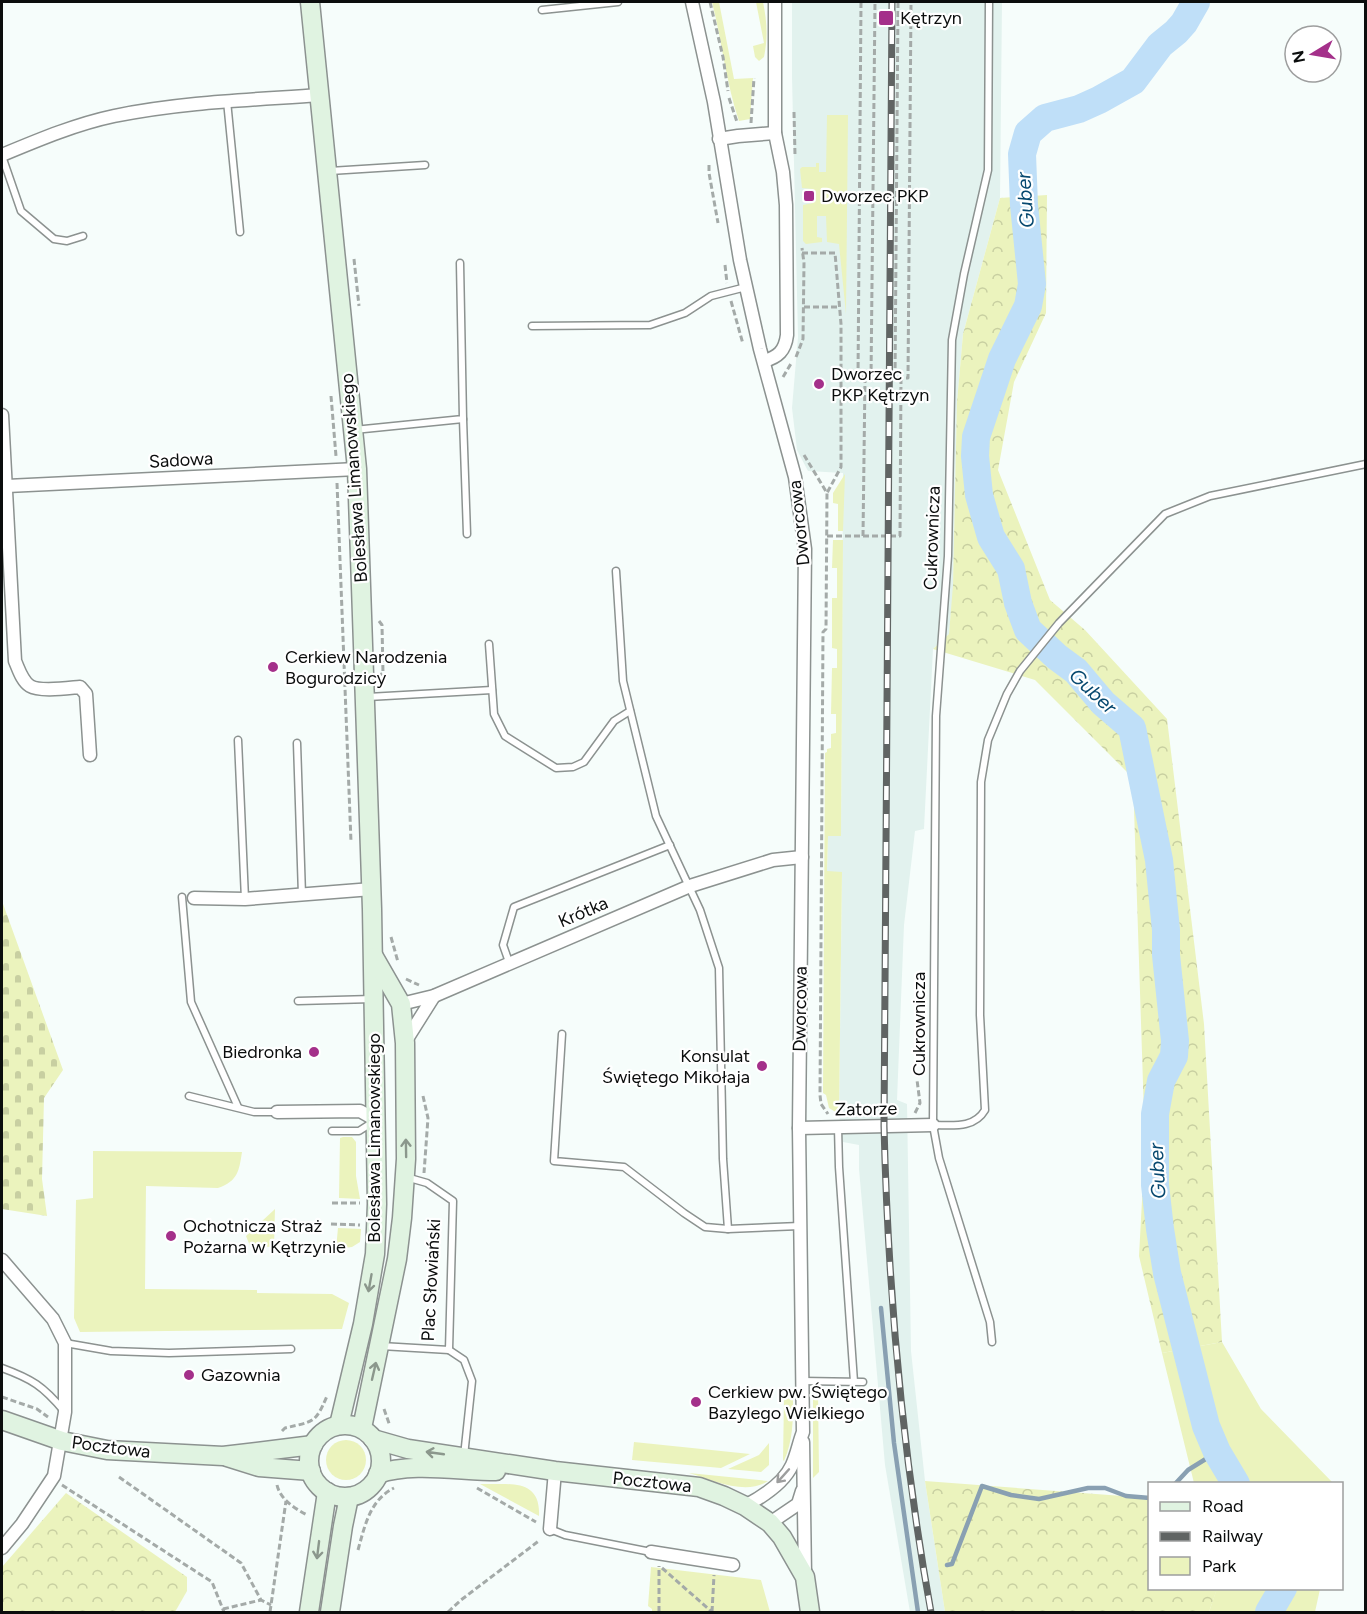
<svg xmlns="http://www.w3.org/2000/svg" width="1367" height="1614" font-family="Figtree,sans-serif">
  <defs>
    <pattern id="forest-crowns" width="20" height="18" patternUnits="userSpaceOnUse" patternTransform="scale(1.5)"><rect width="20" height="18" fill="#ebf3bd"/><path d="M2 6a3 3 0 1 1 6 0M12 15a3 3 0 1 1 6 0" fill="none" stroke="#c8cfa1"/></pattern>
    <pattern id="cemetery-stones" width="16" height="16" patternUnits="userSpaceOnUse" patternTransform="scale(1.5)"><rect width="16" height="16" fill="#ebf3bd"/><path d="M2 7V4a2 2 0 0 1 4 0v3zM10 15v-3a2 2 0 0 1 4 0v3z" fill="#c8cfa1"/></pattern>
  </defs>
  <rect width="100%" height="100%" fill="#f6fdfb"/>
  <path fill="#e2f2ee" d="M792,2H1002L1000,198L963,334L957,403L953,594L949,634L933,649L924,829L915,831L904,925L897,1100L907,1104L911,1351L925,1481L945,1612H910L885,1465L859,1169V1145L843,1142L839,1114L842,873L827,872L828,836L841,835L843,473L808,471L797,450L792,408L798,337L792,77Z"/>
  <g fill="#ebf3bd">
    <path d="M712,2H719L734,79L753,78L750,119L739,121C726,83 722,41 712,2Z"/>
    <path d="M756,2H763C767,21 768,38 764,57L759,61L755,57L753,46L764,43Z"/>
    <path d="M827,115H848L846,314L839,244L827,242L826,216H817V237L822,238V242L806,244L803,241V205L813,203V189L802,188L800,169L802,167H816V163H819V172H826Z"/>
    <path d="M845,474L843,531H838V504L833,503V493Z"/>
    <path d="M833,540H843L841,836H828L827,871L842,872L839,1114L829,1108L826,1095L823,1093L825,753L827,752V749L831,748V734L836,733V714H831L832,668H837V649L832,648V598H837V568H832Z"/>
    <path d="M343,1137H352L356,1142V1176L360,1199L339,1198L340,1138Z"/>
    <path d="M93,1151L242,1152C239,1171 238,1181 218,1188L146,1186L145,1289L257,1290V1293L332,1294L349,1303L342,1329L80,1332L74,1318L76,1200L93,1198Z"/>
    <path d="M275,1209L274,1247L250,1246L246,1236Z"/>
    <path d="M338,1228L361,1229L360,1242L352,1247L336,1249Z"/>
    <path d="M1222,1342L1261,1409L1333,1483H1194L1162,1353Z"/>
    <path d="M816,1389L818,1391L819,1472L813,1478V1393Z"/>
    <path d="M784,1398L793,1399C793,1421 793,1440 784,1461L783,1460Z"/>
    <circle cx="346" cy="1460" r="20"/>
    <path d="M634,1442L750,1454L721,1468L632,1460Z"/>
    <path d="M769,1443V1465L761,1472L728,1469L759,1455Z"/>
    <path d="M689,1473L768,1481C746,1496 712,1480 689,1473Z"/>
    <path d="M480,1484C507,1485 541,1477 539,1516Z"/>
    <path d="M651,1567L761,1580L770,1612H652V1609L648,1606Z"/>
    <path d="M1217,1588H1320V1589L1315,1612H1209Z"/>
  </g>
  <g fill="url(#forest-crowns)">
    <path d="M1047,195L1046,313L1014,382L998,470L1050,600L1085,630L1167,719L1204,1024L1222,1342L1162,1353L1139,1256L1145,1145L1133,778L1035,680L933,649L949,634L953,585L957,402L963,334L1000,198Z"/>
    <path d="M925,1481L1149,1498L1150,1588L1217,1589L1209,1612H945Z"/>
    <path d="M66,1493L187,1577V1591L175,1612H2V1567Z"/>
  </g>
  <path fill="url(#cemetery-stones)" d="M2,901L63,1070L44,1098L42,1179L47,1216L2,1209Z"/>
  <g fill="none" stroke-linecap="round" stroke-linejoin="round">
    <g stroke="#89a0b2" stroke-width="4.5">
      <path d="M881,1308L894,1443L918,1612"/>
      <path d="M1175,1484L1188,1470L1217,1452"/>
      <path d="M947,1565L952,1564L982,1486L1011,1495L1039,1499L1088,1488H1105L1126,1496L1150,1498"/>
    </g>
    <g stroke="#bfdff8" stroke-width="28">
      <path d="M1196,2L1184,23L1176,32L1160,45L1133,81L1099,100L1079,109L1045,118L1028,133L1022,154L1024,205L1032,284L1028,306L1002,359L976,437L975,456L979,495L991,537L1011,569L1018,603L1028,630L1057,657L1076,671L1103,703L1132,728L1159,860L1166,930V955L1175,1041L1174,1056L1161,1081L1155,1114V1185L1160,1229L1167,1273L1206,1426L1217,1452L1236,1484"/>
      <path d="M1269,1612L1283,1588"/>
    </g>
    <defs>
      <g id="lane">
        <path d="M989,2L988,170L964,274L952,340L948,556L936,716L933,1125L939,1158L990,1322L992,1342"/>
        <path d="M542,10L618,2"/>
        <path d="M227,101L240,232"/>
        <path d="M2,156L21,211L54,239L67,241L83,236"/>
        <path d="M330,171L425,165"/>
        <path d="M532,326L650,325L685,313L711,296L746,287"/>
        <path d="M463,419L467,534"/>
        <path d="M354,430L463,419L460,263"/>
        <path d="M616,571L623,681L656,816L700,910L719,968L723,1159L728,1229"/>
        <path d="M489,644L494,714L505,736L556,768L573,767L584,762L614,721L630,711"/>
        <path d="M368,697L492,690"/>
        <path d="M238,740L245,899"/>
        <path d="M297,743L302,895"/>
        <path d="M182,897L191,1002L238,1107"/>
        <path d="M509,962L503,945L514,907L670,845"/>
        <path d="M298,1001L373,999"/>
        <path d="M562,1034L554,1161L624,1167L684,1213L705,1227L728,1229L800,1226"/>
        <path d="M189,1096L254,1112H277"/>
        <path d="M933,1125C952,1125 974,1129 985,1110L980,1015L981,782L988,740L1007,694L1020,671L1059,623L1165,514L1210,496L1366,464"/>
        <path d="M838,1127L839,1167L854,1382"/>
        <path d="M332,1131H359L373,1122"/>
        <path d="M65,1343L111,1351L169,1353L291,1349"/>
        <path d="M381,1346L449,1350L453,1201L427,1183L406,1177"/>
        <path d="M449,1350L464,1360L472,1381L464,1456"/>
        <path d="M2,1368C32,1379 43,1386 64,1411"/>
        <path d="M802,1381L863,1382"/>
        <path d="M550,1529L565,1535L651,1552"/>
      </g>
      <g id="street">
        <path d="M692,2L714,102L740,260L760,349L795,477L805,549L799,1128L803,1432C799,1442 797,1454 792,1465C784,1483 762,1497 745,1506"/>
        <path d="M719,139L738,136L775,133"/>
        <path d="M2,155C38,140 76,124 114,116C182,102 251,100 320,95"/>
        <path d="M764,361C778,357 785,351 787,335L786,205L783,172L775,133V2"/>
        <path d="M2,415L15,661C19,670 22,681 30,686C40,692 68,688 80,687L86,694L90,755"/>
        <path d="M7,486L357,469"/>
        <path d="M194,898L245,899L372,889"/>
        <path d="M401,1004L434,996L690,886L773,860L802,857"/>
        <path d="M405,1042L434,996"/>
        <path d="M277,1112L360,1111L376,1120"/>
        <path d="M799,1128L933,1125"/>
        <path d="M2,1260L53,1319L65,1343V1412L54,1476L22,1524L2,1548"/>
        <path d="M803,1442L805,1575"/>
        <path d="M770,1523L798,1504L802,1491"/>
        <path d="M550,1529L555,1471"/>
        <path d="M651,1552L733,1565"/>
      </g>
      <g id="secondary">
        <path d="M310,2L357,469L372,909L377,1204L375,1254L363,1324L339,1425"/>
        <path d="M2,1420L62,1441L107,1450L223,1456L313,1445"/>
        <circle cx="345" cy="1461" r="36"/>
        <path d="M362,1428L397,1259L402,1218L406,1159L405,1043L401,1004L374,957"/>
        <path d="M373,1439L408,1449L555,1471L699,1487L724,1496L745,1506L770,1523L782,1537L805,1577L810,1612"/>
        <path d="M227,1457L259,1467L311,1471"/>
        <path d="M378,1474C411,1462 460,1471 496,1471"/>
        <path d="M309,1612L327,1492"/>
        <path d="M330,1612L343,1526L349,1497"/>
      </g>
    </defs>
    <use href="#lane" stroke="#8c9290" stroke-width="9"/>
    <use href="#street" stroke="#8c9290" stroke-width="15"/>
    <use href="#secondary" stroke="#8c9290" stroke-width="21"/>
    <g stroke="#a4aaa8" stroke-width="3" stroke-dasharray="6 3" stroke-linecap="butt">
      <path d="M710,2L723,57L728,91"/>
      <path d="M861,2L858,377L871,378L875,2"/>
      <path d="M898,2L895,378H908L911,2"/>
      <path d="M729,98L737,122"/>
      <path d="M794,112L795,155"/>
      <path d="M751,123L754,78"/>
      <path d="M709,165V173L718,223"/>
      <path d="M802,253H835L841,324V467L827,493"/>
      <path d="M354,259L359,306"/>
      <path d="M725,265L727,283"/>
      <path d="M731,301L743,344"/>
      <path d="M804,307H840"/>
      <path d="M796,357L803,339L804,263L802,248"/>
      <path d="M783,377L792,362"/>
      <path d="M331,396L336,456"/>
      <path d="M804,455L827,493L826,629L823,632L820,1095L821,1104L828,1114"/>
      <path d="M337,483L351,842"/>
      <path d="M827,536H900L901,378"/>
      <path d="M863,536L865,378"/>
      <path d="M379,621L382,625L383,673L380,675"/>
      <path d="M391,937L398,962"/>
      <path d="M406,979L419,985"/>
      <path d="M423,1096L428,1118L424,1173"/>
      <path d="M915,1113L920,1103L917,1080"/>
      <path d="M332,1203H360"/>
      <path d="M331,1224L360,1225"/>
      <path d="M2,1397L37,1409L48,1417"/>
      <path d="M384,1409L390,1426"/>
      <path d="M282,1431L285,1428C314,1421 315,1424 327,1396"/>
      <path d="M119,1477L241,1563L261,1600L271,1605"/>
      <path d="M62,1485L212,1582L224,1612"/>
      <path d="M277,1485C280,1499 294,1508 307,1515"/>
      <path d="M477,1488L536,1522"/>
      <path d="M358,1550C365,1525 370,1500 394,1488"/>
      <path d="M662,1568L712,1612"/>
      <path d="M223,1609L261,1600"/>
      <path d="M270,1612L286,1501"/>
      <path d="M448,1612L461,1600L540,1540"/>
      <path d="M659,1612V1566"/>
      <path d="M712,1612L714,1575"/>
    </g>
    <use href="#lane" stroke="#fff" stroke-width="6"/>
    <use href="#street" stroke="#fff" stroke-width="12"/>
    <use href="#secondary" stroke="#e0f3e1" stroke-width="18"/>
    <defs>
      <path id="rail" d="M892,2L884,1126C888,1289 902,1452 931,1612"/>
    </defs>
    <use href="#rail" stroke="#606463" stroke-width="7"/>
    <use href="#rail" stroke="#fff" stroke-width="4.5" stroke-dasharray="14" stroke-linecap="butt"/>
  </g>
  <defs><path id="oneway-shaft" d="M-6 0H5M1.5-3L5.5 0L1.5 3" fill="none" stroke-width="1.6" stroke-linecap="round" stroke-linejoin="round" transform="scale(1.5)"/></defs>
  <g stroke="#8b978c">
    <use href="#oneway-shaft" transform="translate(406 1148) rotate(-91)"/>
    <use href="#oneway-shaft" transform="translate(370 1283) rotate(100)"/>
    <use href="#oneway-shaft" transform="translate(374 1371) rotate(-77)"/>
    <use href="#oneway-shaft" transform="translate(435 1453) rotate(-172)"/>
    <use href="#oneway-shaft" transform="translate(318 1550) rotate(97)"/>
  </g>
  <use stroke="#9d9e9e" href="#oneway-shaft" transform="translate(783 1476) rotate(132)"/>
  <g fill="#a4308a" stroke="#fff" stroke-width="2">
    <rect x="878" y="10" width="16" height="16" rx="3"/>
    <rect x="803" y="190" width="12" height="12" rx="3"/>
    <circle cx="819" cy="384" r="6"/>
    <circle cx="273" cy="667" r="6"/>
    <circle cx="314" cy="1052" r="6"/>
    <circle cx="762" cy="1066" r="6"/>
    <circle cx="171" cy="1236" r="6"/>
    <circle cx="189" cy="1375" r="6"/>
    <circle cx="696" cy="1402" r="6"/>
  </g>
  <g text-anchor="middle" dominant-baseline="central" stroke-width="4.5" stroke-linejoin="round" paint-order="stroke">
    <g font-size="18" fill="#0b0d0d" stroke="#fff" text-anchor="start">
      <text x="900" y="18">Kętrzyn</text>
      <text x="821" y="196">Dworzec PKP</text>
      <text x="831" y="374">Dworzec<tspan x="831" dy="21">PKP Kętrzyn</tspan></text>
      <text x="285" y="657">Cerkiew Narodzenia<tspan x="285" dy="21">Bogurodzicy</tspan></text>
      <text x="302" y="1052" text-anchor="end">Biedronka</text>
      <text x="750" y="1056" text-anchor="end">Konsulat<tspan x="750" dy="21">Świętego Mikołaja</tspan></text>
      <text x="183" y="1226">Ochotnicza Straż<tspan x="183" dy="21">Pożarna w Kętrzynie</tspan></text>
      <text x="201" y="1375">Gazownia</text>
      <text x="708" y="1392">Cerkiew pw. Świętego<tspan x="708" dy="21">Bazylego Wielkiego</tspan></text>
    </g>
    <g font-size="18" fill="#0b0d0d" stroke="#fff">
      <text transform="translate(181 460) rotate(-3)">Sadowa</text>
      <text transform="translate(354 478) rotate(-94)">Bolesława Limanowskiego</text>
      <text transform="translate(799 523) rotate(-96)">Dworcowa</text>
      <text transform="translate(932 538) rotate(-88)">Cukrownicza</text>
      <text transform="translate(583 912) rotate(-23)">Krótka</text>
      <text transform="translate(800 1009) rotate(-89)">Dworcowa</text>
      <text transform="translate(919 1024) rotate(-90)">Cukrownicza</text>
      <text transform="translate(866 1109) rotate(-1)">Zatorze</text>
      <text transform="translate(374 1138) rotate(-90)">Bolesława Limanowskiego</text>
      <text transform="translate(431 1280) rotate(-87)">Plac Słowiański</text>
      <text transform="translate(111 1447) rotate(7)">Pocztowa</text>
      <text transform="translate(652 1482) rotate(6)">Pocztowa</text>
    </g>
    <g font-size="20" font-style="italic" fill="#074970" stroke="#fff">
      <text transform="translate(1025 200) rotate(-94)">Guber</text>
      <text transform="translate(1093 691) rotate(43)">Guber</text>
      <text transform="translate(1157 1171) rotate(-93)">Guber</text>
    </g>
  </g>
  <rect width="1367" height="1614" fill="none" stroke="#0b0d0d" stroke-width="6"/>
  <rect x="1148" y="1482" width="195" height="108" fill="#ffffff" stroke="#9d9e9e" stroke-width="1.5"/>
  <rect x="1160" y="1502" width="30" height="9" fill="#e0f3e1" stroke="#9d9e9e" stroke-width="1.5"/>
  <text x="1202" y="1512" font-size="18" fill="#0b0d0d">Road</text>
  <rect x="1160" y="1532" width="30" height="9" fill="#606463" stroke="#9d9e9e" stroke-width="1.5"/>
  <text x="1202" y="1542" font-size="18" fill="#0b0d0d">Railway</text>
  <rect x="1160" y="1557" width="30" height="18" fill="#ebf3bd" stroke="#9d9e9e" stroke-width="1.5"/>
  <text x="1202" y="1572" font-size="18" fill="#0b0d0d">Park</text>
  <g transform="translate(1313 54) rotate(259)"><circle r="28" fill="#ffffff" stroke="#9d9e9e" stroke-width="1.5"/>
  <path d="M0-4.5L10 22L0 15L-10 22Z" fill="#a4308a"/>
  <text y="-9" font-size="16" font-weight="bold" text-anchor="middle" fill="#0b0d0d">N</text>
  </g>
</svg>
